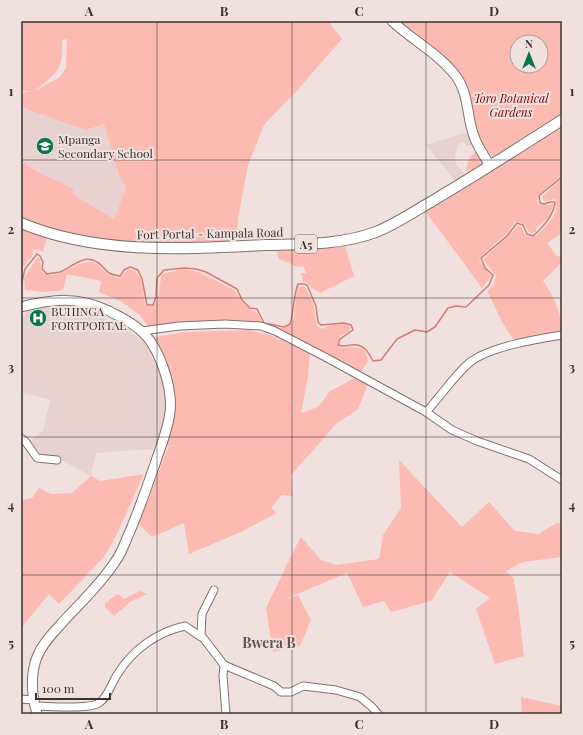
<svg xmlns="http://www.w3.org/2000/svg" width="583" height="735" font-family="'Playfair Display',serif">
  <rect width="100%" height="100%" fill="#f0e1df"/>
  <g fill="#e8d2cf">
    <path d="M21,105L31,111L86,130L104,124L119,175L126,188L114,219L21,161Z"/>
    <path d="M464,133H469L472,142L471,145L466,146L465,143L461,142L457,146L455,159L456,165L464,173L462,178L456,182L426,145Z"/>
    <path d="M61,303L98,315L144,340L152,350L159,365L168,399L167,415L159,439L153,449L96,453L91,476L59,459L39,456L29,441L38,435L43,430L50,401L48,399L21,393V321L25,313L34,307Z"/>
  </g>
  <g fill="#fdbab2" fill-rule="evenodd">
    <path d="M21,21H328L342,39L300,87L264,125L248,165L238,218L236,243C193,241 150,245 107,240C78,237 49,227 21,219V161L45,176L62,183L73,189V194L114,219L126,188L119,175L104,124L86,130L31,111L21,105V93L33,91H21ZM67,39L66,68L60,77L35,91C56,73 64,71 62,40Z"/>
    <path d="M397,21H562V118L501,154L494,156L487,152L478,137L468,88L457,73ZM517,42H541V66H517Z"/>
    <path d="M562,126V173L552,184L538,195L537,204L546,205L553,204V207L549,217L536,228V232L532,233L528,231C525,225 523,221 515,222L508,232L479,258L481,263L491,276L482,288L426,212L472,184Z"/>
    <path d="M476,152L483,163L478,167L468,171L466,170C468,162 469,156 476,152Z"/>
    <path d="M562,178V233L547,243L556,255L562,258V262L543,281C554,295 562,315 562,333L515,340C502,327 496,307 487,291L494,285L496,276L486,263L484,259C494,247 508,238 518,226H521C523,234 527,237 535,237C545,226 560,216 556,199L544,201L542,197Z"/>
    <path d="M21,228L47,238L43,252L38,249L33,250L32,257L26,262V265L21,266Z"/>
    <path d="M345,246L354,276L320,293L312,288L307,282H303L301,273H306L303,266L298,267L279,259L276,249H316Z"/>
    <path d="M37,258L40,259L41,272C58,282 72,263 89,262C97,261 103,271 110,275C113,277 116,277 119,278C127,273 125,267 136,271L141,279L145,306C162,309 158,285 162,274L183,269L199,272L234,290L243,303L258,314L262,324C274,328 292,333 294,316C295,311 293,308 296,303L295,299L298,287L302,286L305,287L313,302L317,326L323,329C330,324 338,324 347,324L350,327V331L340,336L337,346L341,348L349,347L363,348L366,353L368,361L360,373L294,339L248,325L149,328L140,315L120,301L99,292L101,281L67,274L63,290L44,292L25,290L24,278Z"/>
    <path d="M249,330L270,335L310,353L308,377L301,413L318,407L330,391L346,383L353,378L368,384L358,409L337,423L291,475L293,496L282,495L271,508L277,513L241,532L189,554L184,523L152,537L137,522L149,498L168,447L174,445L161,448C166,434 174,418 175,402C176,384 159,355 151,338L183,332Z"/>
    <path d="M399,460L462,527L489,502L515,531L538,534L557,523L562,524V557L523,562L506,571L514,579L519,613L524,656L495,664L476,609L490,598L450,572L431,601L391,612L384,601L363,607L347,573L283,600L298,595L311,620L300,646L273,652L266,608L300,538L301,537L321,560L337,565L379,559L383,535L401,508Z"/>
    <path d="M144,474L116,536L104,557L59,604L49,594L21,628V500L32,498L39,488L51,494L72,493L91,476L100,481Z"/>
    <path d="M140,591L147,594L130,602L114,616L105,607V603L118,594L124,599Z"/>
    <path d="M521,697L562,706V714H522Z"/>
  </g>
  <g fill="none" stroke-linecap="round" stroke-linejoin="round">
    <path stroke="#d57b71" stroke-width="1.5" d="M21,286L25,269L37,254L40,256L43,262L42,269L47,274C51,273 56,273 60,272C71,268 84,253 97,262C108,269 104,274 120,276L124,270L130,267L138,270L142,279L147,305H153L156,297L157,278L164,270L185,268L196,269L206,272L237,289L242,300L250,308L257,309L264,323L284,327L290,324C294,311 293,297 298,284H304L307,285L316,306L318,322L321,325L344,323L351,325L353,330L340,339L338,345C344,347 345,346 351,345C363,343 368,351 373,361L381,360L397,339L415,330L427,332L435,327L448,308L456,306L466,307L489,285L493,275L485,268L481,258L507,236L517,223L523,225L527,234L533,236C542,228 554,215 555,202H550L544,204L540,203L539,196C546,189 555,184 562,176"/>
    <defs>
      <g id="minor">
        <path d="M142,331L179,326L225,324L261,326L275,331L327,358L426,412C441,396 453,377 469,363C488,347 537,339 562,335"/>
        <path d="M426,412L452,430L477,441L529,459L562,480"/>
        <path d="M21,438L25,441L37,458L57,460"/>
        <path d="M214,590L202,614L201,635L224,665L274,686L281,692H291L303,686L336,690L360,697L372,707L378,714"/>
        <path d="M224,665L223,676L226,714"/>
        <path d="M21,699L33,700"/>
        <path d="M34,706C49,706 88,710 99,703C108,697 111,684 117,675C132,650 157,632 185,626L201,637"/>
      </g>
      <g id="major">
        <path d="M392,21C412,40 438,53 455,75C470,94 466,118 475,139C479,149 485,157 490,166"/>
        <path d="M21,307C53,299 78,296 109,311C120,317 130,321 140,330C159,345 173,388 170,412C168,430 160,448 155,464C146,489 138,514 127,538C124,546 120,555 115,562C100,585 80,603 61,624C52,634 42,644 37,657C30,675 32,696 37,714"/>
      </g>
      <path id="highway" d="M21,223C97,255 185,249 266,245C303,244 341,245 376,232C396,224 415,211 434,200C478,174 520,147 562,120"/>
    </defs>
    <use href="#minor" stroke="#7e7270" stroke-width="9"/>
    <use href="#major" stroke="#7e7270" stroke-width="11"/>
    <use href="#highway" stroke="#7e7270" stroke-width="12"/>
    <use href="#minor" stroke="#fff" stroke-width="7"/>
    <use href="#major" stroke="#fff" stroke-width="9"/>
    <use href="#highway" stroke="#fff" stroke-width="10"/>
  </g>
  <path fill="none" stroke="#393332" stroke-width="1" stroke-opacity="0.55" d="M157,21V714M292,21V714M426,21V714M21,160H562M21,298H562M21,437H562M21,575H562"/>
  <defs>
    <symbol id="school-disc" viewBox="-11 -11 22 22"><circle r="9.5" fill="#08744d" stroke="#f0e1df"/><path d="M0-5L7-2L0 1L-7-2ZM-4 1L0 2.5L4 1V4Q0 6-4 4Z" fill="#fff"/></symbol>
    <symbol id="hospital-disc" viewBox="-11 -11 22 22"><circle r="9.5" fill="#08744d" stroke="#f0e1df"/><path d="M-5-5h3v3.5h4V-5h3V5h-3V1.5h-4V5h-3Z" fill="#fff"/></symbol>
  </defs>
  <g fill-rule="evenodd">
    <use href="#school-disc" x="35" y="136" width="20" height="20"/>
    <use href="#hospital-disc" x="28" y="308" width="20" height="20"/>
  </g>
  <g text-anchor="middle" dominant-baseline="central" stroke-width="4" stroke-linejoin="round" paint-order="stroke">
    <rect fill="#f0e1df" stroke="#706766" stroke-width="1" x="295" y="235" width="22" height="18" rx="3"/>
    <g font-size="11" font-weight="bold" fill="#393332">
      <text x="306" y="244">A5</text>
    </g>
    <g font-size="12" font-style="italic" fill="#770409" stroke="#f0e1df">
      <text x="511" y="98">Toro Botanical<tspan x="511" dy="14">Gardens</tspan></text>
    </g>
    <g font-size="12" fill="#393332" stroke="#f0e1df" text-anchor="start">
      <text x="58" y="139">Mpanga<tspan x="58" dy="14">Secondary School</tspan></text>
      <text x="51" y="311">BUHINGA<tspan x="51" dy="14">FORTPORTAL</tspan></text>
    </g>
    <g font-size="12" fill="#393332" stroke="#f0e1df">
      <text transform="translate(210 233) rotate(-1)">Fort Portal - Kampala Road</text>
    </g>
    <g font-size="14" font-weight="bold" fill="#605553" stroke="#f0e1df">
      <text x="269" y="642">Bwera B</text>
    </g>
  </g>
  <rect width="583" height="735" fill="none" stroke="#f0e1df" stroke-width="44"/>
  <g transform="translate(529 54)"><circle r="19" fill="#f0e1df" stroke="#a79b9a"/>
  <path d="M0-3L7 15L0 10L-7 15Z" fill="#08744d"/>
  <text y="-6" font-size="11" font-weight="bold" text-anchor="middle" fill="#393332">N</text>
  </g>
  <path d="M36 693v6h74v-6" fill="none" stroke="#393332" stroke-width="2"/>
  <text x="42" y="693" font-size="12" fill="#393332" stroke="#f0e1df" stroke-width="3" paint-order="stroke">100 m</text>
  <rect x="22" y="22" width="539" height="691" fill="none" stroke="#393332" stroke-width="1.5"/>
  <g font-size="13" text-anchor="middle" font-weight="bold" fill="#393332">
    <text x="89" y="16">A</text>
    <text x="224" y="16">B</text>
    <text x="359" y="16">C</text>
    <text x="494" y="16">D</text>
    <text x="11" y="96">1</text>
    <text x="572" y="96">1</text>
    <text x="11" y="234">2</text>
    <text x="572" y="234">2</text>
    <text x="11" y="372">3</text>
    <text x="572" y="372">3</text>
    <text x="11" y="510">4</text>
    <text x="572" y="510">4</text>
    <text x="11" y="648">5</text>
    <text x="572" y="648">5</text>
    <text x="89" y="729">A</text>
    <text x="224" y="729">B</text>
    <text x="359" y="729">C</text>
    <text x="494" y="729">D</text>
  </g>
</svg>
